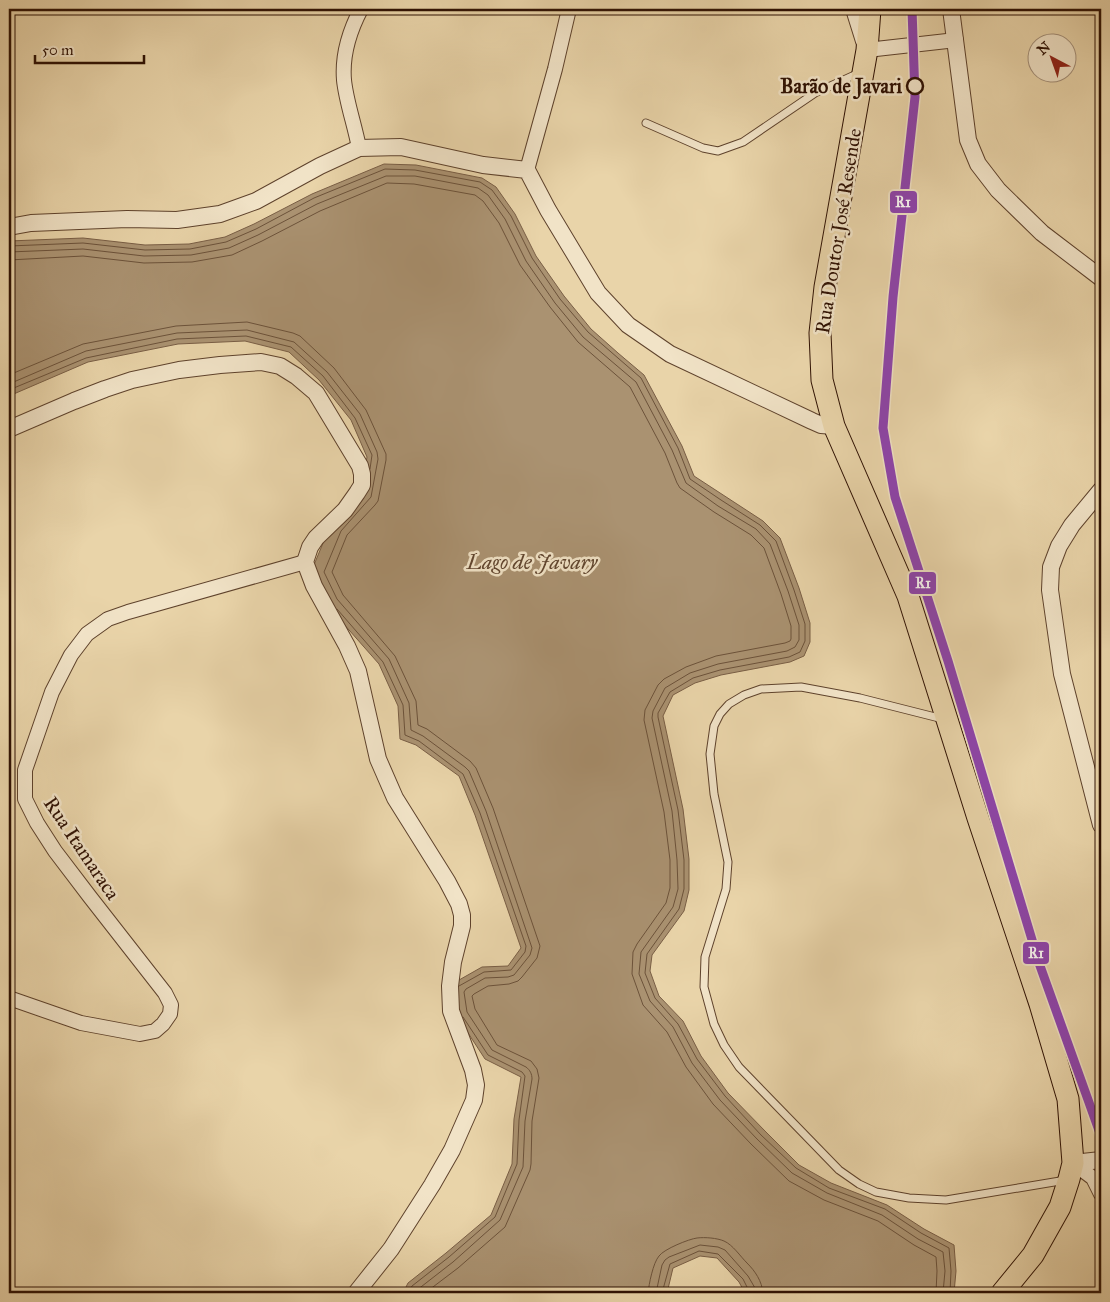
<svg xmlns="http://www.w3.org/2000/svg" width="1110" height="1302" font-family="'IM FELL Great Primer',serif">
  <rect width="100%" height="100%" fill="#e9d4a9"/>
  <filter id="stains"><feTurbulence type="fractalNoise" baseFrequency=".004" numOctaves="4"/><feColorMatrix values="0 0 0 0 .2 0 0 0 0 .09 0 0 0 0 .02 0 0 0 .5 -.17"/></filter>
  <radialGradient id="worn" r=".72"><stop offset=".6" stop-color="#630" stop-opacity="0"/><stop offset="1" stop-color="#630" stop-opacity=".3"/></radialGradient>
  <path fill="#aa9271" stroke="#795e45" d="M384,164L416,165L482,178L496,187L515,214L536,256L564,296L591,329L618,353L644,375L682,446L694,476L763,521L780,538L799,588L810,623V642L804,656L790,662L721,675L695,683L673,695L663,716L683,809L689,859V890L684,911L652,955L650,971L659,996L683,1021L701,1056L728,1093L765,1131L799,1165L831,1183L887,1205L924,1229L954,1245L956,1271L954,1293H745L739,1282L717,1258L700,1256L673,1268L667,1293H403L408,1283L446,1253L491,1215L512,1164L514,1119L521,1077L485,1059L457,1016L452,984L482,967L508,966L521,948L475,815L459,776L416,745L400,739L398,706L379,664L327,605L311,572L331,524L361,493L367,457L351,420L319,380L289,352L245,341L178,344L88,362L9,396V241L83,238L145,245L189,244L225,237L254,224L312,194Z"/>
  <g fill="none" stroke-linecap="round" stroke-linejoin="round">
    <g stroke="#6c523a" stroke-width="1">
      <path d="M9,246L83,243L145,250L190,249L226,242L256,229L314,198L385,169L415,170L480,182L492,190L511,216L532,258L560,299L588,332L641,378L678,448L690,479L721,500L760,525L776,541L794,590L805,624V641L800,652L789,657L720,670L693,678L670,692L658,713V717L678,810L684,860V889L679,909L647,954L645,973L655,998L678,1024L697,1059L725,1096L761,1135L796,1168L829,1188L885,1209L921,1233L949,1248L951,1271L950,1293"/>
      <path d="M9,252L83,249L144,256L191,255L229,248L258,235L317,204L386,176H415L478,188L488,195L505,219L526,261L555,303L583,337L636,382L672,450L686,483L718,506L756,529L770,544L788,591L799,625V640L795,647L787,651L718,664L690,673L665,688L653,711L652,718L672,811L677,860L678,889L673,907L641,952L639,974L650,1001L673,1027L692,1063L720,1100L757,1139L792,1173L827,1193L882,1215L918,1239L943,1252L945,1271L943,1293"/>
      <path d="M9,260L83,256L144,263L192,262L232,255L262,241L320,211L387,183L414,184L475,195L483,201L499,223L520,265L550,307L578,342L630,387L665,453L677,483L680,488L714,512L751,535L764,548L781,594L791,626V639L790,641L785,643L716,656L686,667L664,679L658,685L645,710L644,720L664,812L670,860V888L666,903L637,944L633,952L632,974L643,1005L667,1032L686,1067L713,1104L751,1144L789,1181L824,1200L878,1221L914,1245L936,1257L937,1271L936,1293"/>
      <path d="M9,375L83,344L176,326L247,322L293,333L300,336L334,368L366,410L386,454V460L378,501L375,505L347,535L332,572L343,595L395,656L416,701L418,725L427,729L470,761L476,768L493,808L540,946L537,958L522,977L518,981L509,984L488,986L474,994L472,996L475,1009L497,1045L531,1061L537,1069L539,1078L532,1121L531,1164L530,1170L505,1227L458,1268L425,1293"/>
      <path d="M9,384L86,351L177,333L247,330L294,342L327,372L360,414L377,452L378,459L371,497L341,531L324,572L337,599L389,659L409,703L411,730L423,736L465,767L469,771L486,811L532,948L530,955L514,975L508,977L485,978L466,989L464,992L467,1012L492,1050L526,1067C530,1070 532,1074 532,1079L525,1121L523,1167L500,1220L453,1262L417,1290L415,1293"/>
      <path d="M9,390L86,358L177,339L246,336L291,347L323,376L355,418L372,455L370,469"/>
      <path d="M337,609L383,662L403,705L405,735L419,741L463,774L480,813L526,946L525,952L511,970L484,972L459,986"/>
      <path d="M408,1293L412,1286L449,1257L495,1217L517,1164L519,1120L525,1076L522,1072L488,1055L463,1017"/>
      <path d="M648,1293C649,1284 653,1263 659,1256C664,1249 689,1239 697,1238C705,1237 717,1238 724,1241C733,1245 740,1256 747,1263C755,1271 762,1281 763,1293"/>
      <path d="M656,1293L662,1265L665,1260L669,1257L700,1245L718,1247L725,1250L748,1276L755,1288V1293"/>
      <path d="M662,1293L670,1264L699,1251L718,1254L743,1279L748,1289L749,1293"/>
    </g>
    <defs>
      <g id="service">
        <path d="M646,123L703,148L718,151L743,142L815,93L859,73"/>
        <path d="M943,719L860,698L801,687L761,689L744,695L729,704L720,714L714,726L710,754L714,794L728,862L726,889L705,957L704,987L714,1024L724,1045L739,1067L839,1170L859,1184L876,1192L909,1198L946,1200L1066,1180"/>
      </g>
      <g id="minor">
        <path d="M867,50L956,40"/>
        <path d="M359,148C355,126 346,101 344,80C342,56 350,30 361,9"/>
        <path d="M527,170L555,69L569,9"/>
        <path d="M9,998L81,1023L140,1034L155,1031L163,1024L170,1014L171,1005L165,993L90,897L55,851L37,823L25,799V770L52,692L71,655L87,634L108,619L128,612L305,562"/>
        <path d="M1073,1163L1093,1178L1101,1194"/>
      </g>
      <g id="tertiary">
        <path d="M854,9L864,41"/>
        <path d="M951,9L968,140L978,164L998,190L1042,233L1101,278"/>
        <path d="M9,227L31,223L127,219L177,220L220,214L256,201L320,166L359,148L401,147L483,165L527,170L548,210L598,293L628,325L670,354L812,421L821,425L834,426"/>
        <path d="M9,429L74,401L105,389L132,380L179,370L220,365L261,362L280,366L296,376L316,393L360,466L362,474V485L357,493L345,510L316,538L310,547L305,562L314,586L347,646L358,671L378,759L395,798L447,881L459,904L462,915V926L453,962L450,986L451,1011L473,1070L476,1085L474,1100L452,1150L432,1185L391,1249L356,1293"/>
        <path d="M1101,490L1072,525L1059,546L1051,567L1050,590L1062,674L1101,825"/>
        <path d="M1073,1163L1101,1160"/>
      </g>
      <path id="primary" d="M870,9L867,50L825,287L820,333L822,380L834,426L908,596L978,818L1040,1004L1068,1099L1073,1163L1069,1179L1060,1207L1033,1255L1002,1293"/>
    </defs>
    <use href="#service" stroke="#5e422c" stroke-width="9"/>
    <use href="#minor" stroke="#5e422c" stroke-width="16"/>
    <use href="#tertiary" stroke="#5e422c" stroke-width="18"/>
    <use href="#primary" stroke="#2f1103" stroke-width="23"/>
    <use href="#service" stroke="#f1e3c7" stroke-width="7"/>
    <use href="#minor" stroke="#f1e3c7" stroke-width="14"/>
    <use href="#tertiary" stroke="#f1e3c7" stroke-width="16"/>
    <use href="#primary" stroke="#e9d4a9" stroke-width="21"/>
    <defs>
      <path id="rail-1" d="M912,9L915,97L893,297L883,428L895,497L948,661L1039,963L1101,1136"/>
    </defs>
    <use href="#rail-1" stroke="#f1e3c7" stroke-width="12"/>
    <use href="#rail-1" stroke="#8e44ad" stroke-width="9"/>
  </g>
  <circle fill="#f1e3c7" stroke="#2f1103" stroke-width="2.5" cx="915" cy="86" r="8"/>
  <g text-anchor="middle" dominant-baseline="central" stroke-width="5" stroke-linejoin="round" paint-order="stroke">
    <g font-size="20" font-weight="bold" fill="#2f1103" stroke="#f1e3c7" text-anchor="end">
      <text x="902" y="86">Barão de Javari</text>
    </g>
    <g font-size="20" fill="#2f1103" stroke="#f1e3c7">
      <text transform="translate(838 231) rotate(-81)">Rua Doutor José Resende</text>
      <text transform="translate(82 848) rotate(56)">Rua Itamaraca</text>
    </g>
    <g font-size="21" font-style="italic" fill="#60452f" stroke="#f1e3c7">
      <text x="532" y="562">Lago de Javary</text>
    </g>
  </g>
  <g stroke="#f1e3c7" stroke-width="2">
    <rect x="889" y="190" width="29" height="24" rx="5" fill="#8e44ad"/>
    <rect x="908" y="571" width="29" height="24" rx="5" fill="#8e44ad"/>
    <rect x="1022" y="941" width="28" height="24" rx="5" fill="#8e44ad"/>
  </g>
  <g font-size="14" text-anchor="middle" font-weight="bold" fill="#fff">
    <text x="903" y="207">R1</text>
    <text x="923" y="588">R1</text>
    <text x="1036" y="958">R1</text>
  </g>
  <rect width="1110" height="1302" fill="none" stroke="#e9d4a9" stroke-width="30"/>
  <rect x="10" y="10" width="1090" height="1282" fill="none" stroke="#2f1103" stroke-width="2.5"/>
  <rect x="15" y="15" width="1080" height="1272" fill="none" stroke="#2f1103"/>
  <g transform="translate(1052 58) rotate(319)"><circle r="24" fill="#f1e3c7" stroke="#a38f79"/>
  <path d="M0-4L9 19L0 12L-9 19Z" fill="#8f2418"/>
  <text y="-8" font-size="14" font-weight="bold" text-anchor="middle" fill="#2f1103">N</text>
  </g>
  <path d="M35 55v8h109v-8" fill="none" stroke="#2f1103" stroke-width="2.5"/>
  <text x="42" y="55" font-size="15" fill="#2f1103" stroke="#f1e3c7" stroke-width="4" paint-order="stroke">50 m</text>
  <rect width="100%" height="100%" filter="url(#stains)"/>
  <rect width="100%" height="100%" fill="url(#worn)"/>
</svg>
